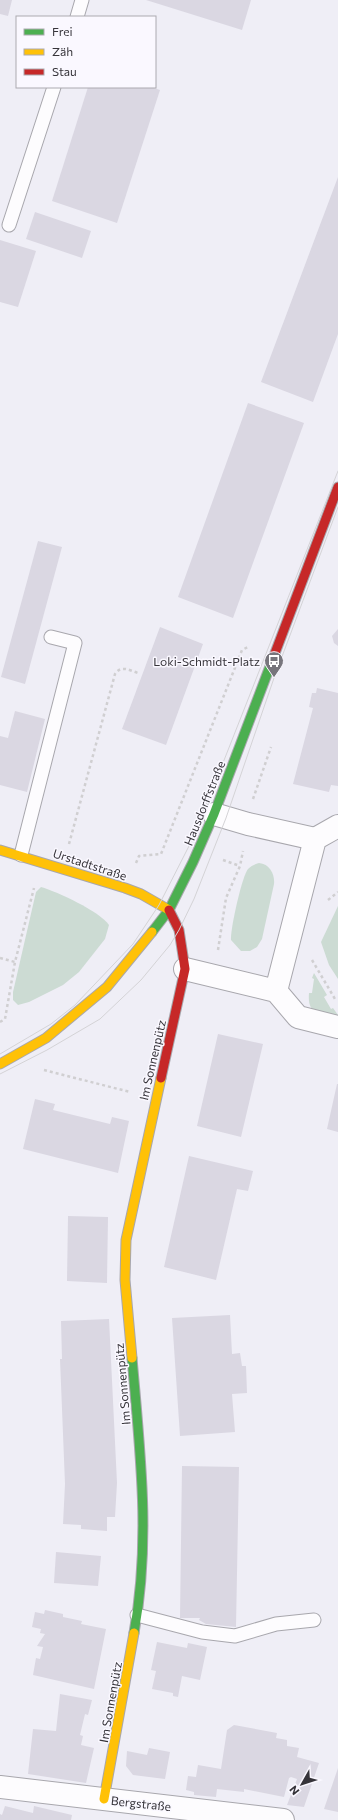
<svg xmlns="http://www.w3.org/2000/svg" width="338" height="1820" font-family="Commissioner,sans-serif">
  <rect width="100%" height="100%" fill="#efeef6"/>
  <g fill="#ccdbd3">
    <path d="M259,863C270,864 275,875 274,884L262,939L257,947L250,951H241L231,940C230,930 242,876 248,869C251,866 255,864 259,863Z"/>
    <path d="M41,887C58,892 99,911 109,925L105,939L79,972L63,985L29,1002L18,1005L13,1000V992L36,892Z"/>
    <path d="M338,906V979L329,965L321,942Z"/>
    <path d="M314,973L327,995L324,997L331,1009L333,1008L338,1015V1019C320,1014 307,1015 309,993H312L314,979L312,978Z"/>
  </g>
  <g fill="#dad7e2">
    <path d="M0,0H12L8,16L0,14Z"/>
    <path d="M146,0H251L242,30Z"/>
    <path d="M88,87H151L160,90L117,223L52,201Z"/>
    <path d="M338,177V334L313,402L261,382Z"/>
    <path d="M35,212L91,231L82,258L26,239Z"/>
    <path d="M0,240L36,251L18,307L0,302Z"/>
    <path d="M248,403L304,423L233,618L178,597Z"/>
    <path d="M38,541L62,547L25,684L1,677Z"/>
    <path d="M160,627L203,644L166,745L122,729Z"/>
    <path d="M338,629V646L334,643L332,636Z"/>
    <path d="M317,688L338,693V786L331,785L329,792L293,784L313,708L309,707L312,693H316Z"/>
    <path d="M15,711L45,719L27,792L0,785V736L8,738Z"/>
    <path d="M218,1034L263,1044L241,1137L197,1126Z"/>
    <path d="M337,1084H338V1132L327,1129Z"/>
    <path d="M35,1099L55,1104L53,1110L110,1124L112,1117L129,1121L118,1173L23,1149Z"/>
    <path d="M189,1156L253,1171L248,1191L237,1189L216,1280L164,1267Z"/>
    <path d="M68,1216L108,1217L107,1283L67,1281Z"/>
    <path d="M230,1315L232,1354L240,1353L242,1366H246L247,1393L232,1394L235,1432L180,1436L172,1318Z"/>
    <path d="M109,1319L117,1483L115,1517H107V1531L81,1529V1525L63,1524L65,1484L60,1359H62L61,1321Z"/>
    <path d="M182,1466L239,1467L236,1627L206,1624L199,1620L200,1618H180Z"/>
    <path d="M56,1552L101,1556L98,1586L54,1583Z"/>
    <path d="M45,1610L63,1614V1617L82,1621L81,1624L106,1629L94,1689L33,1675L36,1658L40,1659L43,1647L37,1646L45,1634L40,1633L41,1629L32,1627L35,1612L44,1614Z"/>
    <path d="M157,1642L187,1648L188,1643L207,1647L200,1680L182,1676L178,1697L173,1696V1693L152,1689L156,1671L151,1670Z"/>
    <path d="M60,1694L92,1700L88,1715L85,1714L80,1735L83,1736L81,1745L94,1748L86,1783L28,1774L33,1729L56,1731Z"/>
    <path d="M234,1725L277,1733L276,1738L287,1740V1746L299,1748L297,1757L319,1763L304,1807L287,1805L297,1779L291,1777L289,1778L284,1797L244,1789V1792L217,1789L216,1797L194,1795V1792L186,1790L188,1776L196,1777L198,1765L221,1769L227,1730Z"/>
    <path d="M149,1748L170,1752L165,1779L133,1775L126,1766L127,1751L147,1755Z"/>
    <path d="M338,1768V1812L324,1809Z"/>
    <path d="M5,1806L33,1813L34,1806L72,1815L71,1820H0V1814L2,1815Z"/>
  </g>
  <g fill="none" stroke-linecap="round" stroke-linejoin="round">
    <defs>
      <g id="lane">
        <path d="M77,17L82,0"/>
        <path d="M9,225L54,87"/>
        <path d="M21,855L75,643L51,637"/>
        <path d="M137,1615L202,1632L235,1636L276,1624L314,1620"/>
      </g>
      <g id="street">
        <path d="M214,814L248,824L315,839"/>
        <path d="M185,969L276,991L298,1017L338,1027"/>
        <path d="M276,991L315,839L338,826"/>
        <path d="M0,1787L283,1820"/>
      </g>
      <g id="fast">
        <path d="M152,932L169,910L193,862L214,814L272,661"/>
        <path d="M132,1358C140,1452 151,1539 134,1633"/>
      </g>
      <g id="slow">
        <path d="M0,850L125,888L141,894L169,910"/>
        <path d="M0,1064L46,1038L107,987L152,932"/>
        <path d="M132,1358L125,1280L126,1240L161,1078"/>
        <path d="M104,1799L134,1633"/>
      </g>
      <g id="jam">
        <path d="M272,661L338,487"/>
        <path d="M161,1078L185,969L179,930L169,910"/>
      </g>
    </defs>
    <use href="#lane" stroke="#a8a7ad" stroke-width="15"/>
    <use href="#street" stroke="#a8a7ad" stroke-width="24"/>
    <use href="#fast" stroke="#a8a7ad" stroke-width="11"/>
    <use href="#slow" stroke="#a8a7ad" stroke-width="11"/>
    <use href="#jam" stroke="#a8a7ad" stroke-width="11"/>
    <g stroke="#d0cfd1" stroke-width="2.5" stroke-dasharray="3 3" stroke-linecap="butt">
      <path d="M253,799L271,747"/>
      <path d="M69,844L115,674C121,665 129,670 138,673"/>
      <path d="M223,860L240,866"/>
      <path d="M136,863L139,856L161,854L242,650L248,647"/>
      <path d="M328,900L338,892"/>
      <path d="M218,950L226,898L240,866L243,851"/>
      <path d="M0,958L15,962"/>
      <path d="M312,960L335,999"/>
      <path d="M0,1022L5,1019L15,962L34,888"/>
      <path d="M44,1070L130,1092"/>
    </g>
    <use href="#lane" stroke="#fdfcfe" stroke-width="13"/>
    <use href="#street" stroke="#fdfcfe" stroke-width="22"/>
    <use href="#fast" stroke="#4caf50" stroke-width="9"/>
    <use href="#slow" stroke="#ffc107" stroke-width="9"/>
    <use href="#jam" stroke="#c62828" stroke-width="9"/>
    <g stroke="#d4d3d6" stroke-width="1">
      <path d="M0,1054L51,1024L75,1005L133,944L159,905L189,846L219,773L338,471"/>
      <path d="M0,1074L47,1050L100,1019L141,980L170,945L179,930L194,899L226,818L274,678L338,507"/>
    </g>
  </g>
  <defs>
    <symbol id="bus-pin" viewBox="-11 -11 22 30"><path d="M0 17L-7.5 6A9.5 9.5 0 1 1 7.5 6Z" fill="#77757c" stroke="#faf8ff"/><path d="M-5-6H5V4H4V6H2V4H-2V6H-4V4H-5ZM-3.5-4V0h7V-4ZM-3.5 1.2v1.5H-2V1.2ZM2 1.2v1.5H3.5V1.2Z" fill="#fff"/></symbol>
  </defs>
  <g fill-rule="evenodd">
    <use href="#bus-pin" x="263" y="650" width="22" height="30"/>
  </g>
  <g text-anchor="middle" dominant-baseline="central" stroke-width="3" stroke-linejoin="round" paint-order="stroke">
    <g font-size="12" fill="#36343a" stroke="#faf8ff" text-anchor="end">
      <text x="260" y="661">Loki-Schmidt-Platz</text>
    </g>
    <g font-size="12" fill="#36343a" stroke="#faf8ff">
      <text transform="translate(204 803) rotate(-68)">Hausdorffstraße</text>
      <text transform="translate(90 864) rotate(18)">Urstadtstraße</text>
      <text transform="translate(152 1060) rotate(-77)">Im Sonnenpütz</text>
      <text transform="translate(122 1384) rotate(-95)">Im Sonnenpütz</text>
      <text transform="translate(110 1702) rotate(-80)">Im Sonnenpütz</text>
      <text transform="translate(141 1803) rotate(6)">Bergstraße</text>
    </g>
  </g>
  <rect x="16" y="16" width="140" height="72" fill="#faf8ff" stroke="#acaab0"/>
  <rect x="24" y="29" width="20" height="6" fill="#4caf50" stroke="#acaab0"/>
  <text x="52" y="36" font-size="12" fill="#36343a">Frei</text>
  <rect x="24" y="49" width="20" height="6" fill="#ffc107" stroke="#acaab0"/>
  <text x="52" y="56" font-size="12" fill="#36343a">Zäh</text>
  <rect x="24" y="69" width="20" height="6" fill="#c62828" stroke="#acaab0"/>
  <text x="52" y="76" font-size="12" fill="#36343a">Stau</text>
  <g transform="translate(302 1784) rotate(231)" stroke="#faf8ff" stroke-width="3" paint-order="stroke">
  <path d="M0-3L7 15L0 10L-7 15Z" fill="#36343a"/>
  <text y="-6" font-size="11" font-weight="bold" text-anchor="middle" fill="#36343a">N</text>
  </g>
</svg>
